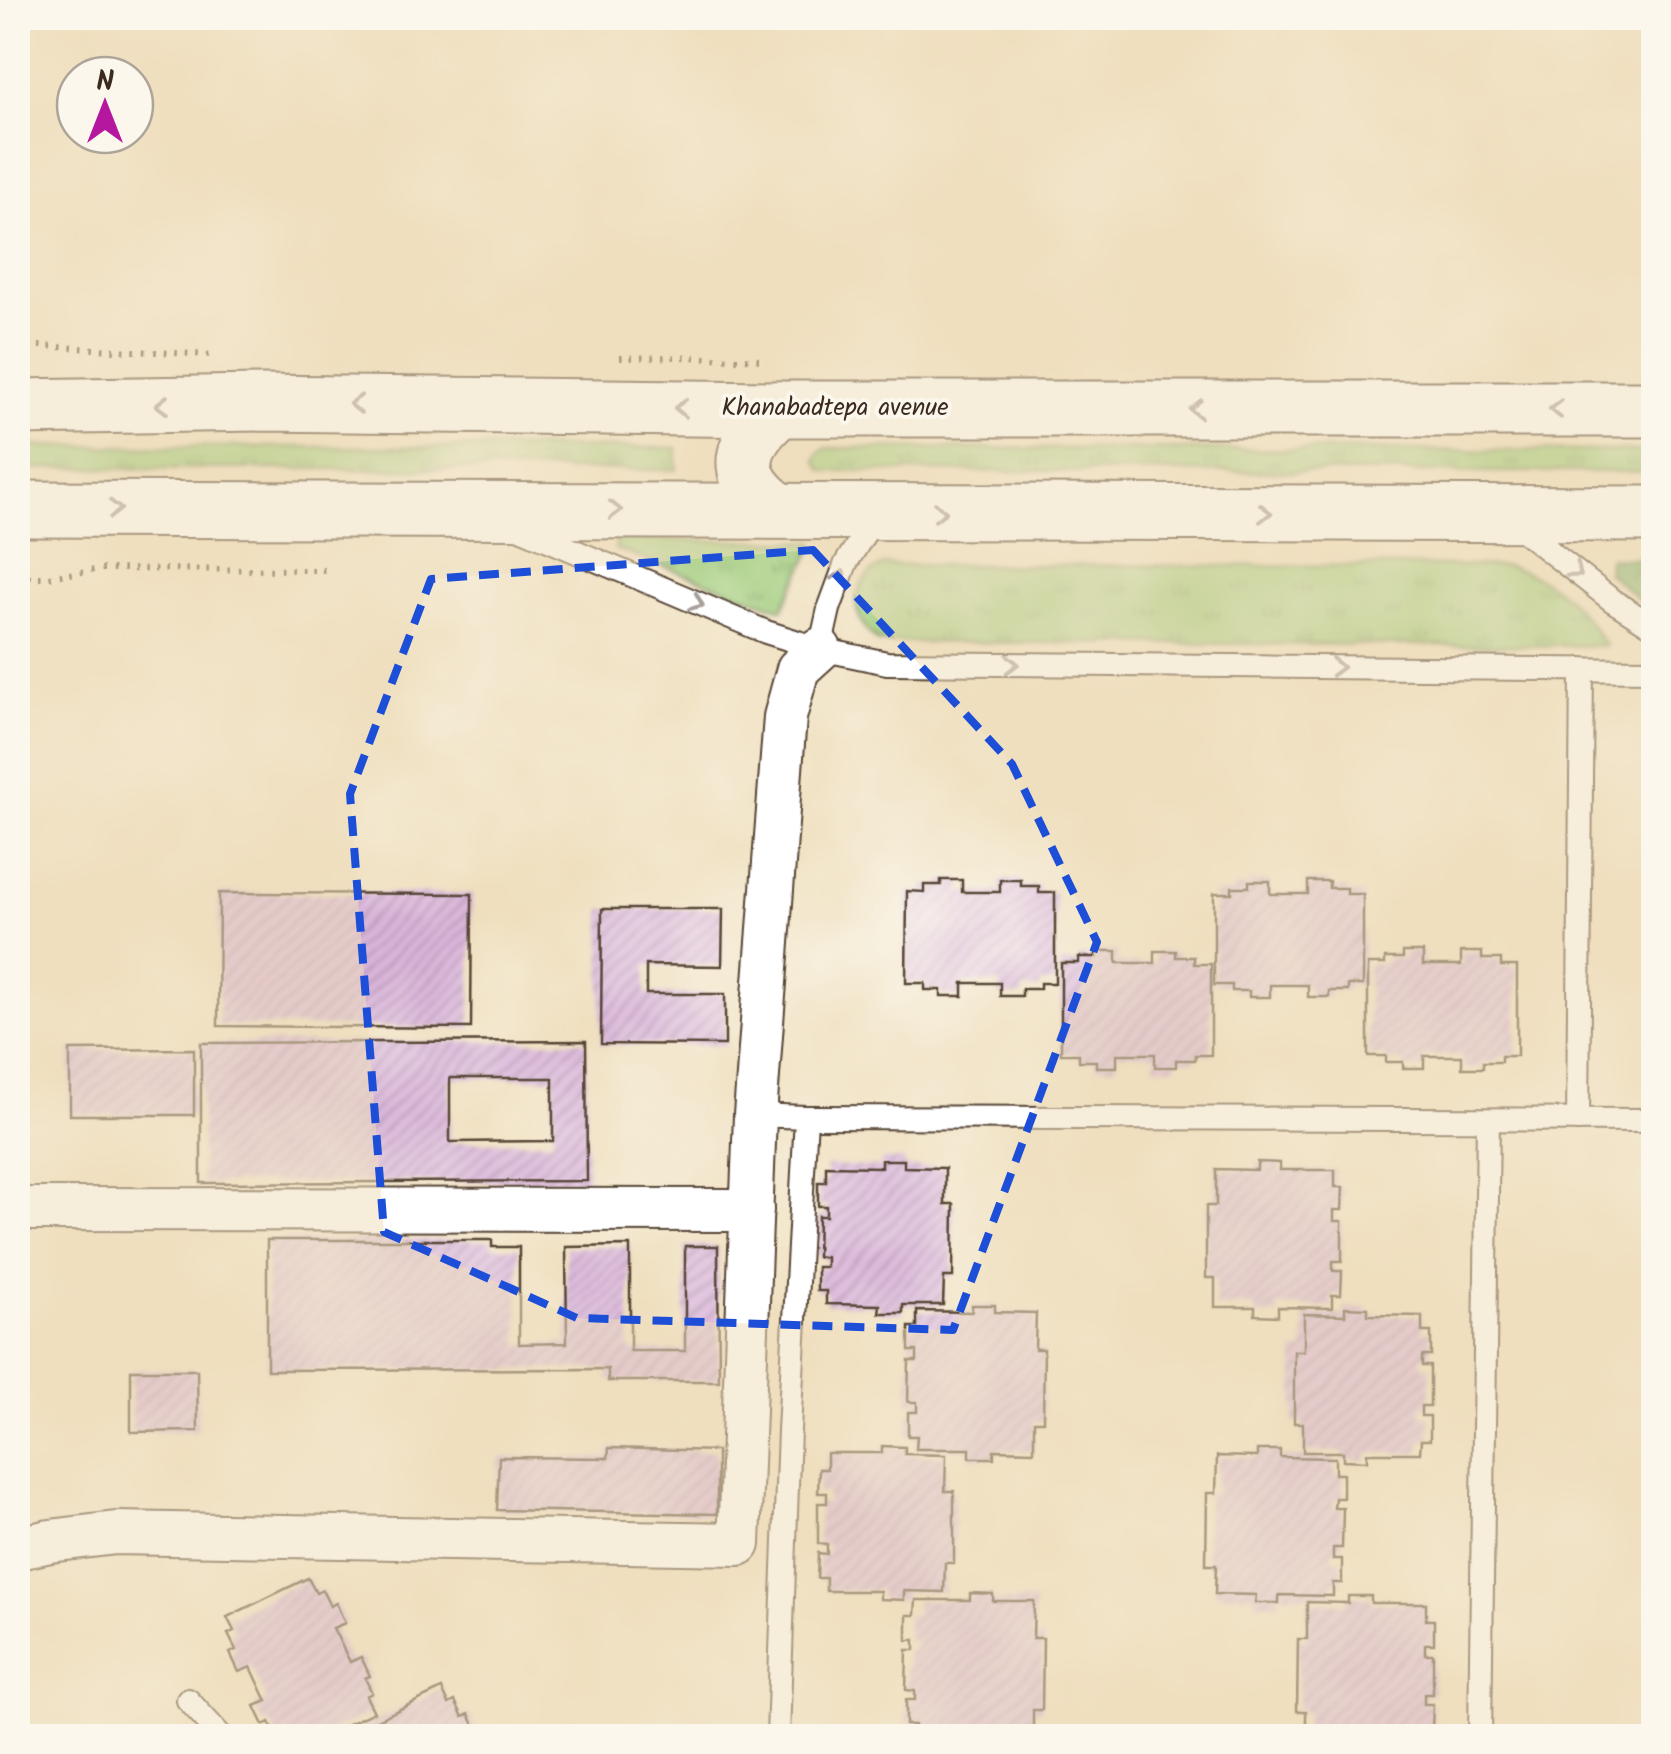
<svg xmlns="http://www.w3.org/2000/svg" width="1671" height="1754" font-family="Kalam,sans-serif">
  <defs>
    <pattern id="grass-tufts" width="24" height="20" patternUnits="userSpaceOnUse" patternTransform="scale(2.5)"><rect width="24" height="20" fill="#9dca78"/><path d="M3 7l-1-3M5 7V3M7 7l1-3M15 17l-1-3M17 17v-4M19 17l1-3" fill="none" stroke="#81a462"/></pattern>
    <pattern id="forest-crowns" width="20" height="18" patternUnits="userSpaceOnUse" patternTransform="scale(2.5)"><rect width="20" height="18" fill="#7eae68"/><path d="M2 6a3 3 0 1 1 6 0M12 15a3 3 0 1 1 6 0" fill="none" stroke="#688e55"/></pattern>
    <pattern id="building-hatch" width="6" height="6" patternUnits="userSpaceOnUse" patternTransform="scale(2.5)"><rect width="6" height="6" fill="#dab5db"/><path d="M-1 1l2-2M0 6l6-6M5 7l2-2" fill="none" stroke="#b293b1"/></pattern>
  </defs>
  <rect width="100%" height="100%" fill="#fbf7ec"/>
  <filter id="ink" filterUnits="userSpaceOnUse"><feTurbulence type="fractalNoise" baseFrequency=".01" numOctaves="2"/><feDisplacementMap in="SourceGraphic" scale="20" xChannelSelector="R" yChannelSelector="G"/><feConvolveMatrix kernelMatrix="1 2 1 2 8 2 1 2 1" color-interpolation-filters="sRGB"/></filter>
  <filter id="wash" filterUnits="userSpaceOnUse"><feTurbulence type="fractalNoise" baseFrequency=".0048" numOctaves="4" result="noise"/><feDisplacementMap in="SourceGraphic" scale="40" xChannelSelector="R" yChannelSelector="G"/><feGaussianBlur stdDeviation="2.25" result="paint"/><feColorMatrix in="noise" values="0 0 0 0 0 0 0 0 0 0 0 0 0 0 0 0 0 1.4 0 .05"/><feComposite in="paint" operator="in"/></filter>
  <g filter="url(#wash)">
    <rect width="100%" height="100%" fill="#efdfbe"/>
    <g fill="url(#grass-tufts)" stroke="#6c7a4b" stroke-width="2.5">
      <path d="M18,446L677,448V470L18,468Z"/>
      <path d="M826,448L1653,451L1654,472L825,471L821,469L816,460L819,453Z"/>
      <path d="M617,539L816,542L782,609L615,549Z"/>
      <path d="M884,565L1506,566C1516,570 1527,572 1537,577C1567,592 1588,619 1606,646L879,642C849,619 848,582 884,565Z"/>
    </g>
    <path fill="url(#forest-crowns)" stroke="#5c6c43" stroke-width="2.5" d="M1609,558L1653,559V613L1608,573Z"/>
    <g id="blocks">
      <g fill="url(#building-hatch)" fill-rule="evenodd">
        <path d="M18,46H27L26,148H18Z"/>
        <path d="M941,880H962V892H1000V880H1021V886H1039V893H1055V983H1040V989H1022V996H1000V983H963V996H941V990H925V983H906L907,891L924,892V885H941Z"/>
        <path d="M1249,881H1270V894H1308V881H1329V888H1347V894H1363V985H1348V991H1329V997H1308V985H1270V997H1249V991H1232V985H1214V893H1232V887H1249Z"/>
        <path d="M219,893L472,894L471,1028L218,1026Z"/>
        <path d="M602,909H723L722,966L646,965V994H725V1045L601,1044Z"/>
        <path d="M1096,951H1117V963H1155V951H1176V957H1194V964H1211V1055H1195V1060H1176V1067H1155V1054H1117V1067H1096V1061H1079V1054H1061V963H1079V957H1096Z"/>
        <path d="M1403,952H1423V965H1461V952H1482V959H1501V966H1517V1056H1501V1062H1483V1068H1462V1056H1424V1068H1403V1062H1386V1056H1368V964H1385V958H1403Z"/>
        <path d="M586,1041L587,1181L201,1183V1043ZM450,1078H553V1141L450,1142Z"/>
        <path d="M194,1049V1115H70V1050Z"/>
        <path d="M881,1160H904V1167L945,1168V1204H954L953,1277H944L943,1305H903V1313H879L880,1305L826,1304V1291H817V1267H826V1257H817L818,1216H826V1206H818V1182H826V1166L881,1167Z"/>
        <path d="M1257,1162L1280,1163V1170H1335V1187H1343L1342,1210H1334V1221H1342V1261H1333V1271H1342L1341,1295H1332V1308L1278,1307V1316L1255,1315V1307H1215V1278H1206V1206H1216V1169L1257,1170Z"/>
        <path d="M267,1240H492V1247H519V1344L567,1343L566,1247L630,1246V1351H685V1246H718L719,1381H608V1369L267,1370Z"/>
        <path d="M972,1305H995V1312L1036,1313L1035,1349H1044L1043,1421H1034V1451L994,1450V1458H970V1449H916L917,1436H908V1412H917V1402H908L909,1361H917V1351H909V1327H917V1311L972,1312Z"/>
        <path d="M1345,1307L1368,1308V1315L1422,1316V1332H1431V1356H1422V1366H1430V1406H1421V1416H1430V1440H1421L1420,1453H1367V1461L1343,1460V1452H1303V1423H1294V1351H1304V1314L1345,1315Z"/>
        <path d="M131,1370H197L198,1431L131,1432Z"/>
        <path d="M882,1446L905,1447V1454L946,1455L945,1491H954V1563H945L944,1592L904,1591V1600L880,1599V1591H826V1578H817L818,1553L827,1554V1544H818V1503H827V1493H818L819,1469H827V1453H882Z"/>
        <path d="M609,1448L717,1451V1514L497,1510L499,1457L608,1458Z"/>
        <path d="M1257,1450H1280V1457L1335,1458V1474H1343V1498H1335L1334,1508H1343L1342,1548H1333V1559H1342V1583H1333V1596L1279,1595V1603H1255L1256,1595L1215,1594L1216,1565H1206L1207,1493H1216L1217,1456L1257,1457Z"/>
        <path d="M308,1578L316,1593L322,1590L330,1606L336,1603L345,1623L333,1628L350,1662L361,1657L370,1676L365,1678L372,1693L366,1696L374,1712L322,1736H276L270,1722L264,1725L255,1706L267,1701L251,1667L239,1672L230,1653L236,1650L228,1634L234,1631L227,1617Z"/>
        <path d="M970,1593L993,1594V1601H1034L1033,1638H1043L1042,1710H1033V1736H915V1725H906V1700H915V1691L906,1690L907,1650H915V1640H907V1615H915L916,1600H970Z"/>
        <path d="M1348,1596H1371V1603H1426V1620H1434V1644H1425V1654H1433V1694H1424V1704H1433L1432,1729L1423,1728V1736H1306V1711H1297L1298,1639H1307V1602L1348,1603Z"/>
        <path d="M442,1689L449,1704L455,1701L463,1717L469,1714L478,1734L472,1736H365L360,1728Z"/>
      </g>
    </g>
  </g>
  <g filter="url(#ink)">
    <use href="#blocks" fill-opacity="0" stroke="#564536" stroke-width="2.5"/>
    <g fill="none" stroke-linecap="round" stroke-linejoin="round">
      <defs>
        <g id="lane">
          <path d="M1512,522L1613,601L1654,627"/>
          <path d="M518,527L766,632L820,649L887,663L1654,670"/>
          <path d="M820,649L829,609L846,563L876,515"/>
          <path d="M755,1115L806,1117L789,1430L778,1736"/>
          <path d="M806,1117L1654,1120"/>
          <path d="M1578,1120L1582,669"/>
          <path d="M188,1700L221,1736"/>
          <path d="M1480,1736L1488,1120"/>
        </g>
        <g id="street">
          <path d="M18,1209L752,1210"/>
          <path d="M18,1548L50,1541L116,1533L739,1544L755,1115L785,717L798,669L820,649"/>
        </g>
        <g id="highway">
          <path d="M18,407L259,403L779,409H1654"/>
          <path d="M18,509L1654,514"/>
          <path d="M777,510C730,475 738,445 779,409"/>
        </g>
      </defs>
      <use href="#lane" stroke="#564536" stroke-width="26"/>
      <use href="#street" stroke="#564536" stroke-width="46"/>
      <use href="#highway" stroke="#564536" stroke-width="59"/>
      <g stroke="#564536" stroke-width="6" stroke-dasharray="2.5 8" stroke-linecap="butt">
        <path d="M18,345L213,355"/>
        <path d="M620,358L680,357L767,360"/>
        <path d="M18,577H49L102,569L327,570"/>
      </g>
      <use href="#lane" stroke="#fff" stroke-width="22"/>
      <use href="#street" stroke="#fff" stroke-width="42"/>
      <use href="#highway" stroke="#fff" stroke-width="55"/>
    </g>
    <defs><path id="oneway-chevron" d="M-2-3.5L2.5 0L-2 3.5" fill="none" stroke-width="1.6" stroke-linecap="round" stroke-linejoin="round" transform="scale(2.5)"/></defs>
    <g stroke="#a79f9a">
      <use href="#oneway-chevron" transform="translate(356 404) rotate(-179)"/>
      <use href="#oneway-chevron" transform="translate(162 405) rotate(179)"/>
      <use href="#oneway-chevron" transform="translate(681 408) rotate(-179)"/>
      <use href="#oneway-chevron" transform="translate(1196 409) rotate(180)"/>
      <use href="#oneway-chevron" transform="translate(1556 409) rotate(180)"/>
      <use href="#oneway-chevron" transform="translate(115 509)"/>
      <use href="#oneway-chevron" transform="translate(615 510)"/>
      <use href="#oneway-chevron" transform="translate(940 512)"/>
      <use href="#oneway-chevron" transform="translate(1265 513)"/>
      <use href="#oneway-chevron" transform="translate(1576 572) rotate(38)"/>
      <use href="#oneway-chevron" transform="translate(841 577) rotate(-69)"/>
      <use href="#oneway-chevron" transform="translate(697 603) rotate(23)"/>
      <use href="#oneway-chevron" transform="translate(1012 664) rotate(1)"/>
      <use href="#oneway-chevron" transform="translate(1337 667) rotate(1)"/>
    </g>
  </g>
  <path d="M0 0H1671V1754H0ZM813,550L1012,764L1097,942L953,1330L577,1318L384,1232L350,794L431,579Z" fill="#efdfbe" fill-opacity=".55" fill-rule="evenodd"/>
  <path fill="none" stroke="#1d4ed8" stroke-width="8" stroke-dasharray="20 12" stroke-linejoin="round" d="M813,550L1012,764L1097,942L953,1330L577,1318L384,1232L350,794L431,579Z"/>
  <g text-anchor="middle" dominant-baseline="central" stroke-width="8" stroke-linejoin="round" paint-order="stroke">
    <g font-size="25" fill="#3b2a1e" stroke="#fbf7ec">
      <text x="835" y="408">Khanabadtepa avenue</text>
    </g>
  </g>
  <rect width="1671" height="1754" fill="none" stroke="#fbf7ec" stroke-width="60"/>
  <g transform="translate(105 105)"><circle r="48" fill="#fbf7ec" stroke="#aea59a" stroke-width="2.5"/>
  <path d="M0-8L18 38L0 25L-18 38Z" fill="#b5179e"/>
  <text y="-15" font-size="28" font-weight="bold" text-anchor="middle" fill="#3b2a1e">N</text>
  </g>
</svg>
